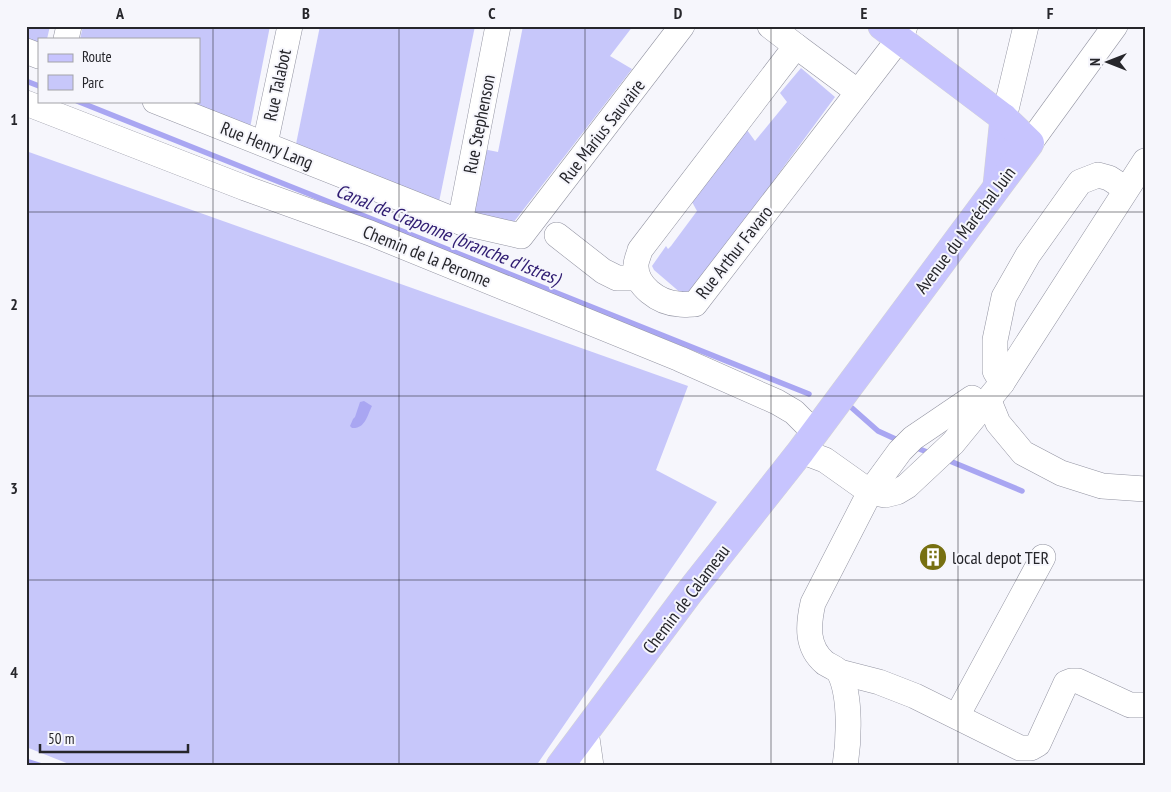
<svg xmlns="http://www.w3.org/2000/svg" width="1171" height="792" font-family="'PT Sans Narrow',sans-serif">
  <rect width="100%" height="100%" fill="#f6f6fc"/>
  <g fill="#c7c7fa">
    <path d="M26,26H50L47,39H39V45L26,40Z"/>
    <path d="M83,26H270L250,128L179,101H199V39H80Z"/>
    <path d="M320,26H475L439,202L295,149Z"/>
    <path d="M523,26H633L610,56L632,69L513,223L470,213L483,149L498,152Z"/>
    <path d="M801,68L835,97L713,263L688,293L682,294L654,270L652,266L666,246L668,249L671,246L697,211L692,202L747,130L755,141L787,102L780,93Z"/>
    <path d="M26,151L688,386L656,470L717,502L536,766H74L26,747Z"/>
  </g>
  <path fill="#a9a6f2" d="M364,401L372,406C367,416 365,429 352,428L350,426L353,419L355,417L360,402Z"/>
  <g fill="none" stroke-linecap="round" stroke-linejoin="round">
    <g stroke="#a9a6f2" stroke-width="5.5">
      <path d="M26,81L39,86"/>
      <path d="M77,101L809,394"/>
      <path d="M852,408L878,431L902,442"/>
      <path d="M912,446L932,454"/>
      <path d="M945,459L1022,491"/>
      <path d="M26,761L42,766"/>
    </g>
    <defs>
      <g id="minor">
        <path d="M770,26L796,46L640,250C639,255 636,260 636,265C635,286 659,303 679,304C684,305 689,304 695,304L892,48L903,32L905,26"/>
        <path d="M66,39L69,26"/>
        <path d="M796,46L858,92"/>
        <path d="M26,51L39,56"/>
        <path d="M155,101L460,222L521,236L682,26"/>
        <path d="M26,103L245,188L370,233L680,359L777,402L794,412L815,433"/>
        <path d="M1004,118L1026,26"/>
        <path d="M1030,143L1115,26"/>
        <path d="M265,144L290,26"/>
        <path d="M460,222L498,26"/>
        <path d="M557,235L603,271L617,278H637"/>
        <path d="M1002,383L995,371V340L1004,297L1028,255L1080,182L1098,175L1109,178L1126,189"/>
        <path d="M989,401L998,423L1023,453L1061,473L1102,486L1145,489"/>
        <path d="M801,451L825,460L870,492L885,495L897,492L907,486L953,443L1002,383L1145,161"/>
        <path d="M840,672L879,682L915,696L1020,748H1031L1038,744L1066,683L1071,681H1078L1130,705H1145"/>
        <path d="M957,716L1043,557"/>
        <path d="M586,731L591,766"/>
        <path d="M845,766C849,741 851,697 840,674C838,669 830,666 825,663C806,647 808,625 813,603L870,492L900,451L913,438L972,398"/>
      </g>
      <g id="major">
        <path d="M997,186L1004,118"/>
        <path d="M560,766L688,594L801,451L1030,143L1004,118L882,26"/>
      </g>
    </defs>
    <use href="#minor" stroke="#9394a2" stroke-width="26"/>
    <use href="#major" stroke="#d4d4d5" stroke-width="29"/>
    <use href="#minor" stroke="#fff" stroke-width="25"/>
    <use href="#major" stroke="#c7c4fe" stroke-width="28"/>
  </g>
  <path fill="none" stroke="#26262b" stroke-width="1" stroke-opacity="0.55" d="M213,26V766M399,26V766M585,26V766M771,26V766M958,26V766M26,212H1145M26,396H1145M26,580H1145"/>
  <defs>
    <symbol id="building-disc" viewBox="-11 -11 22 22"><circle r="9.5" fill="#777011" stroke="#f6f6fc"/><path d="M-4-6H4V6H1V3H-1V6H-4ZM-2.5-4.3h1.7v1.8h-1.7ZM.8-4.3h1.7v1.8H.8ZM-2.5-1h1.7V.8h-1.7ZM.8-1h1.7V.8H.8Z" fill="#fff"/></symbol>
  </defs>
  <g fill-rule="evenodd">
    <use href="#building-disc" x="917" y="541" width="32" height="32"/>
  </g>
  <g text-anchor="middle" dominant-baseline="central" stroke-width="4" stroke-linejoin="round" paint-order="stroke">
    <g font-size="18" fill="#26262b" stroke="#f6f6fc">
      <text transform="translate(277 85) rotate(-78)">Rue Talabot</text>
      <text transform="translate(479 124) rotate(-79)">Rue Stephenson</text>
      <text transform="translate(602 131) rotate(-52)">Rue Marius Sauvaire</text>
      <text transform="translate(267 145) rotate(22)">Rue Henry Lang</text>
      <text transform="translate(965 230) rotate(-53)">Avenue du Maréchal Juin</text>
      <text transform="translate(734 252) rotate(-52)">Rue Arthur Favaro</text>
      <text transform="translate(427 256) rotate(22)">Chemin de la Peronne</text>
      <text transform="translate(686 599) rotate(-53)">Chemin de Calameau</text>
    </g>
    <g font-size="18" fill="#26262b" stroke="#f6f6fc" text-anchor="start">
      <text x="952" y="557">local depot TER</text>
    </g>
    <g font-size="19" font-style="italic" fill="#2e1b71" stroke="#f6f6fc">
      <text transform="translate(448 234) rotate(22)">Canal de Craponne (branche d'Istres)</text>
    </g>
  </g>
  <rect width="1171" height="792" fill="none" stroke="#f6f6fc" stroke-width="55"/>
  <rect x="38" y="38" width="162" height="65" fill="#f6f6fc" stroke="#a3a3a8"/>
  <rect x="48" y="54" width="25" height="8" fill="#c7c4fe" stroke="#a3a3a8"/>
  <text x="82" y="62" font-size="15" fill="#26262b">Route</text>
  <rect x="48" y="75" width="25" height="15" fill="#c7c7fa" stroke="#a3a3a8"/>
  <text x="82" y="88" font-size="15" fill="#26262b">Parc</text>
  <g transform="translate(1108 62) rotate(270)" stroke="#f6f6fc" stroke-width="4" paint-order="stroke">
  <path d="M0-4L9 19L0 12L-9 19Z" fill="#26262b"/>
  <text y="-8" font-size="14" font-weight="bold" text-anchor="middle" fill="#26262b">N</text>
  </g>
  <path d="M40 744v8h148v-8" fill="none" stroke="#26262b" stroke-width="2.5"/>
  <text x="48" y="744" font-size="15" fill="#26262b" stroke="#f6f6fc" stroke-width="4" paint-order="stroke">50 m</text>
  <rect x="28" y="28" width="1116" height="736" fill="none" stroke="#26262b" stroke-width="2"/>
  <g font-size="16" text-anchor="middle" font-weight="bold" fill="#26262b">
    <text x="120" y="19">A</text>
    <text x="306" y="19">B</text>
    <text x="492" y="19">C</text>
    <text x="678" y="19">D</text>
    <text x="864" y="19">E</text>
    <text x="1050" y="19">F</text>
    <text x="14" y="125">1</text>
    <text x="14" y="310">2</text>
    <text x="14" y="494">3</text>
    <text x="14" y="678">4</text>
  </g>
</svg>
